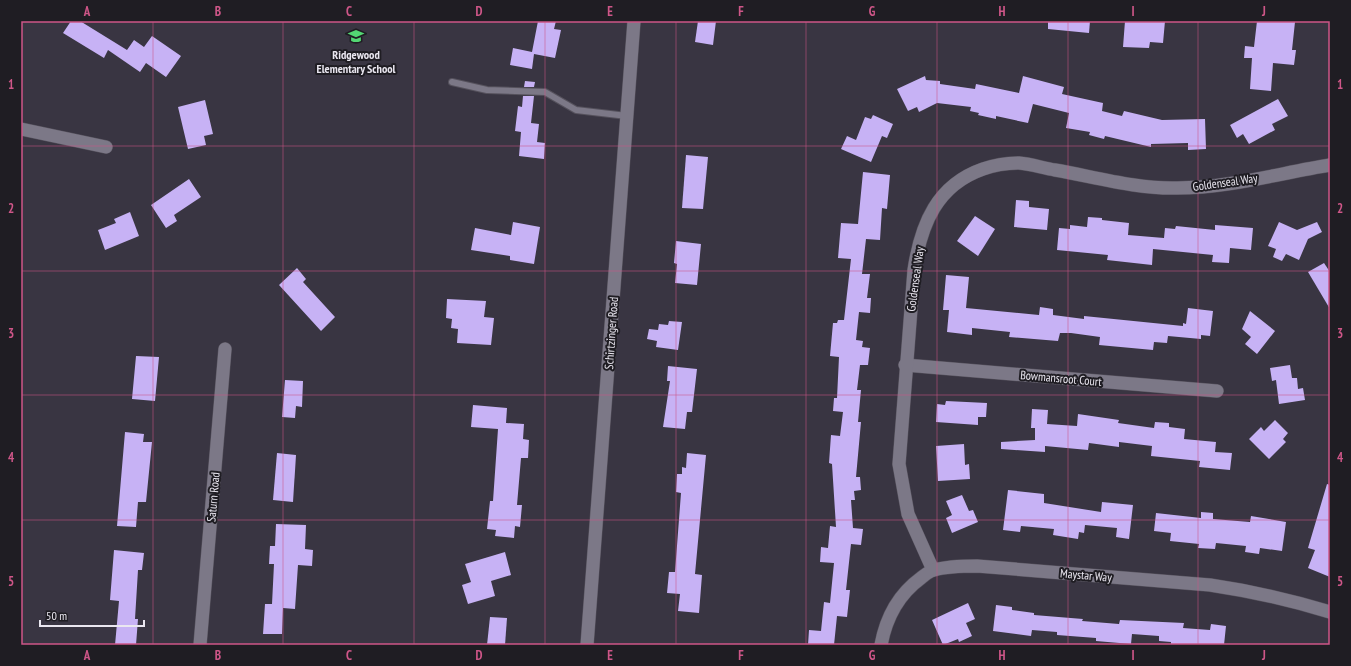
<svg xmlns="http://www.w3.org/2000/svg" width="1351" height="666" font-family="'PT Sans Narrow',sans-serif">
  <rect width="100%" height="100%" fill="#393542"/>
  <g fill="#c7b2f5">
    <path d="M71,21H80L127,50L134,40L144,47L152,36L181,56L166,77L146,63L140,72L108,50L104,58L63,33Z"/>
    <path d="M538,21H556L554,29L561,30L555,58L534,54L532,69L510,65L513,48L532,52Z"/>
    <path d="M698,21H716L713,45L695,42Z"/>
    <path d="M1048,21H1090L1089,33L1048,29Z"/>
    <path d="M1125,21H1165L1163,43L1150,42L1149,48L1123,47Z"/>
    <path d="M1257,21L1295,22L1292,50H1296L1294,65L1273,63L1271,91L1250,89L1252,58H1244L1245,46L1254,47Z"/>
    <path d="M925,76L926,80L940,81V84L975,89L976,84L1019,93L1023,76L1064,87L1062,94L1103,103L1102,111L1122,116L1124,111L1162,120L1205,119L1206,149L1188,150V143L1151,144V147L1105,136L1104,139L1089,135L1090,132L1066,128L1069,113L1033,104L1028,123L996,116V119L978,115L979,113L970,111L971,107L937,103L919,112L917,107L908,111L897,89Z"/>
    <path d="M525,81L535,82L534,87H524Z"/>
    <path d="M523,96H534L531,123L539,124L537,142L545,143L544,159L519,156L521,132L515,131L518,106L522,107Z"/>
    <path d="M1278,99L1288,116L1272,124L1275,130L1249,144L1243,134L1237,138L1230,125Z"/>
    <path d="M205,100L213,134L204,136L206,145L188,149L178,107Z"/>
    <path d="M873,115L893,124L887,138L882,136L871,162L841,149L847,136L856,140L865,117L871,119Z"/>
    <path d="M686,155L708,157L703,209L682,208Z"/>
    <path d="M863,172L890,175L887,209L882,208L880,240L866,239L862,274H870L867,298H871L870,313L859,312L856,340L863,341L862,347L870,348L868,365H860L857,390H861L858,422H861L856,477H860L861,490L854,491L855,500H851L853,528L863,529L861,545L851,544L846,590H850L847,617L837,616L834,645H808L809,630L821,631L824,602L830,603L834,563L820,562L821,547L828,548L830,526L836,527L832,464L829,463L831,435L840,436L843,412L833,411L834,398H837L839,357L830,356L833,323H837L838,320H844L851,259L838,258L841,223L858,224Z"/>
    <path d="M189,179L201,197L174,215L177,221L166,228L151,205Z"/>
    <path d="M1016,200L1029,201V207L1049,209L1047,230L1014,227Z"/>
    <path d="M130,212L139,236L105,250L98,230L116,223L114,219Z"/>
    <path d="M975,216L995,229L978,256L957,241Z"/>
    <path d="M1088,217L1102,218V220L1129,223L1128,235L1164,238L1165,228L1175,229L1176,226L1215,230V225L1253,228L1251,250L1230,248L1229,263L1212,262L1213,255L1153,249L1152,265L1107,260L1108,255L1057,250L1059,228L1070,229V225L1087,227Z"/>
    <path d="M513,222L540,227L534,264L510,260V256L471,250L475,228L511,235Z"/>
    <path d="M1279,222L1297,230L1317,222L1322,232L1308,239L1299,260L1286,254L1282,261L1273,257L1276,249L1268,246Z"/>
    <path d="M676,241L701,244L697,285L675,283L677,264L674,263Z"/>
    <path d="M1324,263L1330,272V309L1308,272Z"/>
    <path d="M297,268L306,279L303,282L335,317L321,331L279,285Z"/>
    <path d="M946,275L969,277L966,308L1039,315L1040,307L1053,309V315L1084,319V316L1183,326V323L1186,324L1188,308L1213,311L1210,336L1201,335V339L1168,336L1167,343L1154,342L1153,350L1099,345L1100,337L1071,333H1060L1058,341L1009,337L1010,332L972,328V335L947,332L949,310H943Z"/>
    <path d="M447,299L486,301L484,317L494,318L491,345L457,343L458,329L451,328L452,319L446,318Z"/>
    <path d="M1250,311L1275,331L1257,354L1245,344L1251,337L1242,329Z"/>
    <path d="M669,321L682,322L678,350L656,347L657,341L647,339L649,329L658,330L659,324L668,325Z"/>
    <path d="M136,356L159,357L155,401L132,399Z"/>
    <path d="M1290,365L1292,378H1297L1298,389L1303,388L1305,400L1279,404L1276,380L1272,381L1270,368Z"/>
    <path d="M668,366L697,369L692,412H687L685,429L663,427L670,381H667Z"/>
    <path d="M285,380L303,381L302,407L296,406L295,418L282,417Z"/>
    <path d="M946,401L987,403L986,417H978V425L936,422L937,404L945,405Z"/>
    <path d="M473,405L507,408L506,423L524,424L523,439L529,440L528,458H521L517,505H522L520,527L515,526L514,538L495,536L496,530L487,529L490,501H493L498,429L471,427Z"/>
    <path d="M1032,409L1048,410L1047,424L1077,426L1078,414L1119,420L1118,423L1154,428L1155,422L1169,423V427L1185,429L1184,439L1216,442L1215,452L1232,453L1230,470L1199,467L1200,461L1151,456L1152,446L1119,442V447L1089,443L1088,450L1045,446V452L1001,449V442L1035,440V428H1031Z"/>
    <path d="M1275,420L1288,433L1283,439L1286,442L1269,459L1249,439L1261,427L1264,431Z"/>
    <path d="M125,432L144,434L143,442H152L146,502H138L136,527L117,526Z"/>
    <path d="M964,444L965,465L969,464L970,479L938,481L936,446Z"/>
    <path d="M277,453L296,455L293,502L273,500Z"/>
    <path d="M687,453L706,455L695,574L702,575L699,613L678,611L680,594L667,593L669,572H675L681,493L676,492L677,474H682V467L686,468Z"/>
    <path d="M1327,484L1330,485V577L1308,568L1315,550L1308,548Z"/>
    <path d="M1008,490L1044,494V503L1101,512L1102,502L1133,505L1129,539L1116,537L1117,528L1085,525L1084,533L1079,532L1078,539L1053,535L1054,529L1021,526L1020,532L1003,530Z"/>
    <path d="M962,495L969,511L973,510L978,522L952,533L946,518L952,515L946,501Z"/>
    <path d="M1201,512L1213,513V519L1250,522L1251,516L1286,522L1282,551L1260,548L1259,554L1245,552L1246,546L1216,543L1215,549L1198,548L1199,544L1170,541L1171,533L1154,531L1156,513L1201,518Z"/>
    <path d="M276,524L306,525L305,549L313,550L312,566L298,565L295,609L283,608L282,634H263L265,604H272L274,564H269L270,546H275Z"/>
    <path d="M114,550L144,553L142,570H138L135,619H138L136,645H115L119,601L110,600Z"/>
    <path d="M505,552L511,575L491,581L495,596L468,604L462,585L471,582L465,564Z"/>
    <path d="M968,603L975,619L966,623L972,636L959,642L958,639L943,645L932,620Z"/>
    <path d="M996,605L1012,607V610L1034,613V615L1083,619L1082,621L1119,624L1120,620L1184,623L1183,628L1210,630L1211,624L1226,626L1224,645H1171V642L1159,641V636L1132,634L1131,644L1096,641V638L1057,635V632L1032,630L1031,636L993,631Z"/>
    <path d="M490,617L507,618L505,645H487Z"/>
  </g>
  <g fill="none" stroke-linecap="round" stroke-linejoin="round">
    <defs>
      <path id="service" d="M452,82L487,90L545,92L576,110L627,116"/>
      <g id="minor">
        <path d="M21,129L106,147"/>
        <path d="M905,365L1217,391"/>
        <path d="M933,570L908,514L899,464L914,270C921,224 937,185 983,169C994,165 1007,163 1019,163C1031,164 1043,168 1055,170C1095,177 1136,189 1177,188C1229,188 1280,173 1330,165"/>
        <path d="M200,645L225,349"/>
        <path d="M587,645L634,21"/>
        <path d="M881,645C886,618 899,594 921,578C925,575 929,571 934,570C948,566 963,566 977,566L1210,585C1251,591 1290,600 1330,612"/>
      </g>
    </defs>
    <use href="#service" stroke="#55515c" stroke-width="8"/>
    <use href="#minor" stroke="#55515c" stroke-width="14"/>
    <use href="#service" stroke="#7c7887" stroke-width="6"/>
    <use href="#minor" stroke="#7c7887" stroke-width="13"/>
  </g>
  <path fill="none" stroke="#ce5688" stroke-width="1" stroke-opacity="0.55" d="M153,21V645M283,21V645M414,21V645M545,21V645M676,21V645M806,21V645M937,21V645M1068,21V645M1198,21V645M21,146H1330M21,271H1330M21,395H1330M21,520H1330"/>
  <defs>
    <symbol id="school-bare" viewBox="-9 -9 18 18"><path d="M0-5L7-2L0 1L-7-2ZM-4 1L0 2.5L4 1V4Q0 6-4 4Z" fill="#53d673" stroke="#1f1d23" stroke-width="2.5" paint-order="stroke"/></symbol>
  </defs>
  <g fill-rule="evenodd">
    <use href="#school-bare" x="345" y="25" width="22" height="22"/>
  </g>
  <g text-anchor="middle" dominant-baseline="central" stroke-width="4" stroke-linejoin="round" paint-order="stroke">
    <g font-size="12" font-weight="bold" fill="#eae7f0" stroke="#1f1d23">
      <text x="356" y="54">Ridgewood<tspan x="356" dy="14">Elementary School</tspan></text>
    </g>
    <g font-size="12" fill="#eae7f0" stroke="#1f1d23">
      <text transform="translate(1225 182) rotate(-8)">Goldenseal Way</text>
      <text transform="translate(915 279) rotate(-82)">Goldenseal Way</text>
      <text transform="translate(611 333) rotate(-86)">Schirtzinger Road</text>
      <text transform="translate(1061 378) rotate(5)">Bowmansroot Court</text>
      <text transform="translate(213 497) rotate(-85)">Saturn Road</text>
      <text transform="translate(1086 575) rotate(5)">Maystar Way</text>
    </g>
  </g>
  <rect width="1351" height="666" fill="none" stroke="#1f1d23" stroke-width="44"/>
  <path d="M40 620v6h104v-6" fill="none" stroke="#eae7f0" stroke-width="2"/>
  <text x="46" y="620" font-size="12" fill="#eae7f0" stroke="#1f1d23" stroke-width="3" paint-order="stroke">50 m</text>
  <rect x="22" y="22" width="1307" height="622" fill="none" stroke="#ce5688" stroke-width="1.5"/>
  <g font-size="13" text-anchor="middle" font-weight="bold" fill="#ce5688">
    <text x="87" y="16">A</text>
    <text x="218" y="16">B</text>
    <text x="349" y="16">C</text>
    <text x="479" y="16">D</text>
    <text x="610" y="16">E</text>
    <text x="741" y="16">F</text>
    <text x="872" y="16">G</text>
    <text x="1002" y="16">H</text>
    <text x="1133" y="16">I</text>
    <text x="1264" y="16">J</text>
    <text x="11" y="89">1</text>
    <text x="1340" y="89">1</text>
    <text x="11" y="213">2</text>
    <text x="1340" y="213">2</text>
    <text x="11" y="338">3</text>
    <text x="1340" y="338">3</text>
    <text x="11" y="462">4</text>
    <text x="1340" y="462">4</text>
    <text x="11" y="586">5</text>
    <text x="1340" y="586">5</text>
    <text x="87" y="660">A</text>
    <text x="218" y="660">B</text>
    <text x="349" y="660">C</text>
    <text x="479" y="660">D</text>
    <text x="610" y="660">E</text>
    <text x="741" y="660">F</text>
    <text x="872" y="660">G</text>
    <text x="1002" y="660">H</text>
    <text x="1133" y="660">I</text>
    <text x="1264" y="660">J</text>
  </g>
</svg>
